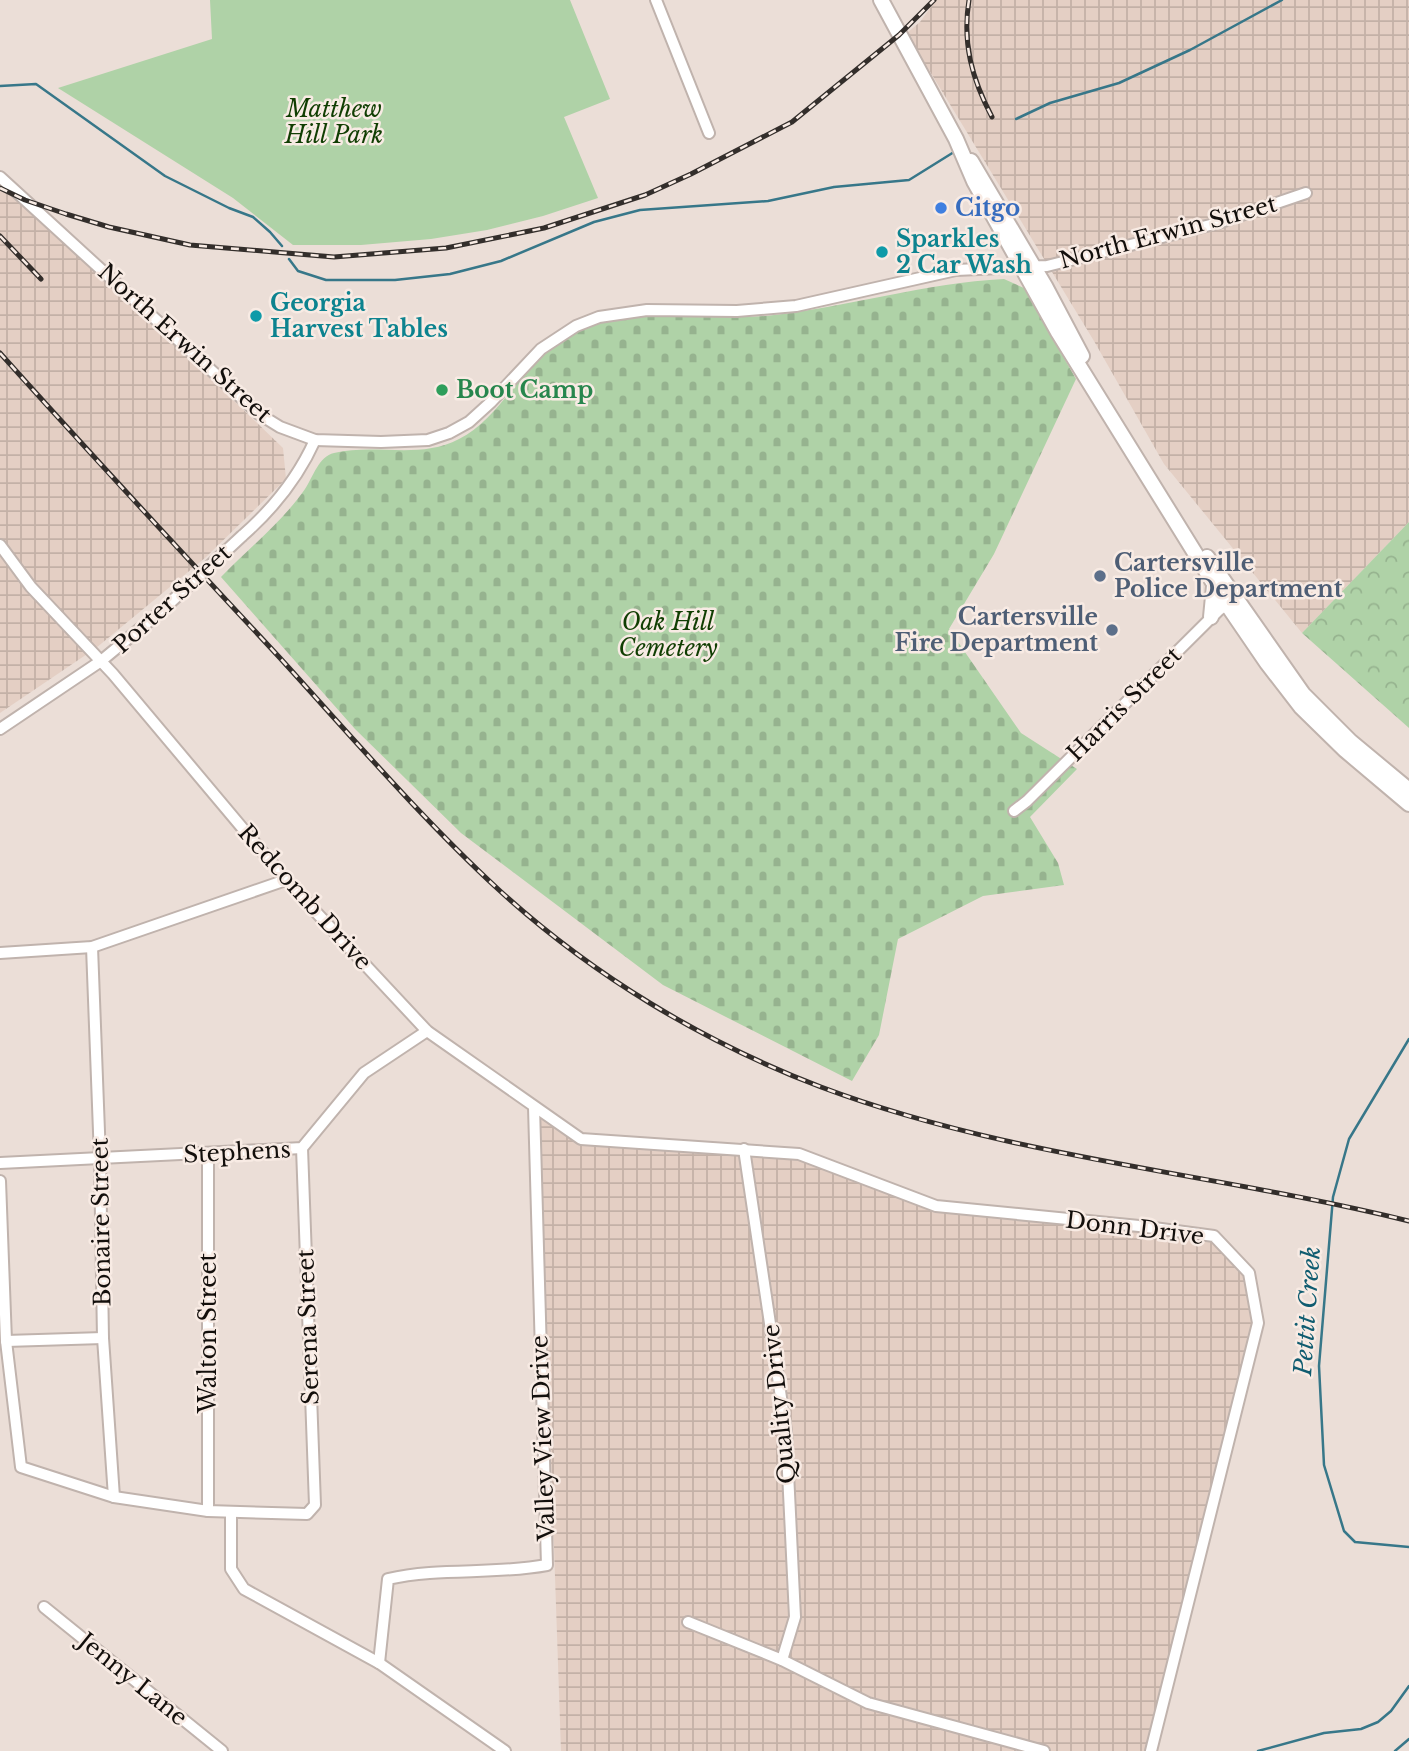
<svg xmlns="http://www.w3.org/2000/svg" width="1409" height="1751" font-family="'Libre Baskerville',serif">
  <defs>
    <pattern id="industrial-grid" width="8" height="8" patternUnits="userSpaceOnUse" patternTransform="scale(1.75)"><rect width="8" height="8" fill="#e4cfc4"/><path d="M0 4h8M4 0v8" fill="none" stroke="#c3b1a7"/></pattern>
    <pattern id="forest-crowns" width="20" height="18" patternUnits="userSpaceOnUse" patternTransform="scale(1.75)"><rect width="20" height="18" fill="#afd2a7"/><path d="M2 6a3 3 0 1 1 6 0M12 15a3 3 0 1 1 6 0" fill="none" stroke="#96b38f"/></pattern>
    <pattern id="cemetery-stones" width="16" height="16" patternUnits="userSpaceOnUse" patternTransform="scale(1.75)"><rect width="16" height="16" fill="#afd2a7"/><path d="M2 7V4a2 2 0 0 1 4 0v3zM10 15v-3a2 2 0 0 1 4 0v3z" fill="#96b38f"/></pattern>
  </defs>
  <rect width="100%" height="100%" fill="#ebded7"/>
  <g fill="url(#industrial-grid)">
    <path d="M936,0H1409V522L1302,633L1164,464L1094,341L912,42L907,33L920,22Z"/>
    <path d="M0,181L25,200L283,448L286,479L205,558L96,648L0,713Z"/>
    <path d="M539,1111L576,1136L799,1154L936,1206L1214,1236L1249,1273L1258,1323L1151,1751H561Z"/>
  </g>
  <path fill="url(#forest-crowns)" d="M1409,522V728L1302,633Z"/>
  <path fill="url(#cemetery-stones)" d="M1004,279L1024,288L1076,379L994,554L949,629L1021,733L1077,769L1030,817L1058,863L1064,885L983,896L898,939L879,1035L852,1081L663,985L461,833L355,729L221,577C247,550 284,520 305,489C313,477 319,456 334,453C376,443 419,460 459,439C491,423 509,390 533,364C544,351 560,340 575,332C635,301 709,323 774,315C851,306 926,283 1004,279Z"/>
  <path fill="#afd2a7" d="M210,0H570L610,99L564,117L598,198L543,216L487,230L431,239L361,245H293L233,198L58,88L212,39Z"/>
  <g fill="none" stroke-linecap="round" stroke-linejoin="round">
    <g stroke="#377789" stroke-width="2.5">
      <path d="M0,86L36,84L165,176L229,208L253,217L270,232L282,246"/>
      <path d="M1016,119L1050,103L1119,83L1190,50L1282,0"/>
      <path d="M289,259L298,271L326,280H395L450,274L501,261L594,222L640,210L768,201L834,187L909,180L954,152"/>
      <path d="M1409,1039L1349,1139L1333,1197L1319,1366L1324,1465L1344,1531L1355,1542L1409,1547"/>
      <path d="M1258,1751L1324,1733L1361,1729L1378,1722L1391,1711L1409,1686"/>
      <path d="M1395,1751L1409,1739"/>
    </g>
    <defs>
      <g id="minor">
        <path d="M656,0L709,133"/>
        <path d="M0,177L259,414L280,427L315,440L381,442L428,440L449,433L469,422L491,402L541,349L576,326L599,317L647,310L737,311L796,306L956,270L1047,266L1218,223L1306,193"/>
        <path d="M242,536C274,508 298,478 315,440"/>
        <path d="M0,545L31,587L113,674L286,880L427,1031L581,1139L799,1154L936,1206L1139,1226L1214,1236L1249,1273L1258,1323L1151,1751"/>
        <path d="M0,729L101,661L159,613"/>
        <path d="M1014,811L1027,801L1219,610L1233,599"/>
        <path d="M92,947L100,1158L103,1338L114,1497"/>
        <path d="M0,953L92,947L286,880"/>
        <path d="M744,1149L786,1431L795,1617L782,1660"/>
        <path d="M0,1163L302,1148L364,1073L427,1031"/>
        <path d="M0,1181L6,1341L21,1467L114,1497L208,1511L307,1514L315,1505L302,1148"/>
        <path d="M6,1341L103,1338"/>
        <path d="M208,1511V1154"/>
        <path d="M231,1512V1569L244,1589L379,1663L505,1751"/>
        <path d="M44,1607L222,1751"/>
        <path d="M688,1622L782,1660L868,1703L1044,1751"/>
        <path d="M379,1663L388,1579C440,1567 494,1575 547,1565L534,1107"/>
      </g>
      <g id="major">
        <path d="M881,0L956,139L974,181L1058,332L1226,603L1267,663L1301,707L1345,750L1409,804"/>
        <path d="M971,161L1045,286L1082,356"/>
        <path d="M1207,557L1303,694L1351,742L1409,790"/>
        <path d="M1211,617L1214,586"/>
      </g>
    </defs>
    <use href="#minor" stroke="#c0b3ad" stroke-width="14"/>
    <use href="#major" stroke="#c0b3ad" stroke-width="18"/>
    <use href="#minor" stroke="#fff" stroke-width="10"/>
    <use href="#major" stroke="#fff" stroke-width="14"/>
    <defs>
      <g id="rail">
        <path d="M969,0C962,43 972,79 992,117"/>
        <path d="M0,188L25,200L66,214L109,227L190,245L334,257L446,248L544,228L645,195L691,174L792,122L899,35L934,0"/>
        <path d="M0,236L41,279"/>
        <path d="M0,353C92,456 186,557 280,658C351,736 421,818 499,890C592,975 703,1042 821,1087C1010,1158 1214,1173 1409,1221"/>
      </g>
    </defs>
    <use href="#rail" stroke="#332e2b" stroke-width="5"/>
    <use href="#rail" stroke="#f8ebe4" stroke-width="2.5" stroke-dasharray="8" stroke-linecap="butt"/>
    <defs>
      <path id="minor-bridge" d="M159,613L242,536"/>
    </defs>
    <use href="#minor-bridge" stroke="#c0b3ad" stroke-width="14" stroke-linecap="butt"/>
    <use href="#minor-bridge" stroke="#fff" stroke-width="10"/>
  </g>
  <circle fill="#3f7fe0" stroke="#f8ebe4" stroke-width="2.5" cx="941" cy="208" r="7"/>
  <g fill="#0f9aa8" stroke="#f8ebe4" stroke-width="2.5">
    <circle cx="882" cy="252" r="7"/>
    <circle cx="256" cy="316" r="7"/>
  </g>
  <circle fill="#2e9e5b" stroke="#f8ebe4" stroke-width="2.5" cx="442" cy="390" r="7"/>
  <g fill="#5c6f8a" stroke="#f8ebe4" stroke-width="2.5">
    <circle cx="1100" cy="576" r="7"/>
    <circle cx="1112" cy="630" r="7"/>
  </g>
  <g text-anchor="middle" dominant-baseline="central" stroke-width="5" stroke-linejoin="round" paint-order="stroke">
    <g font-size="23" font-style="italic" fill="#103e02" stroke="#f8ebe4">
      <text x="334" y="109">Matthew<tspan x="334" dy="26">Hill Park</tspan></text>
      <text x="668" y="622">Oak Hill<tspan x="668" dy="26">Cemetery</tspan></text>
    </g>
    <g font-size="23" font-weight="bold" fill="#366cbe" stroke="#f8ebe4" text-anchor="start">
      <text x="955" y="208">Citgo</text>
    </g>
    <g font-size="23" fill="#130f0c" stroke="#f8ebe4">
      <text transform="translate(1168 232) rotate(-15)">North Erwin Street</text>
      <text transform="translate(185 343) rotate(42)">North Erwin Street</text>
      <text transform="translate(172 599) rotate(-42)">Porter Street</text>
      <text transform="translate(1124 704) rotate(-45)">Harris Street</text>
      <text transform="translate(305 897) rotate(48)">Redcomb Drive</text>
      <text transform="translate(237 1152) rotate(-3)">Stephens</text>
      <text transform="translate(101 1222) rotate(-91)">Bonaire Street</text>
      <text transform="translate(1135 1228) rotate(7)">Donn Drive</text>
      <text transform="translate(308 1327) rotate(-92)">Serena Street</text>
      <text transform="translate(208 1333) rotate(-90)">Walton Street</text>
      <text transform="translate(779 1404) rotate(-96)">Quality Drive</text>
      <text transform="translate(543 1438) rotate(-92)">Valley View Drive</text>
      <text transform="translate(133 1679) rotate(39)">Jenny Lane</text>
    </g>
    <g font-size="23" font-weight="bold" fill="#0d838f" stroke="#f8ebe4" text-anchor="start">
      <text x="896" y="239">Sparkles<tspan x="896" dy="26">2 Car Wash</tspan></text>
      <text x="270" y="303">Georgia<tspan x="270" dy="26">Harvest Tables</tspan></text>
    </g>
    <g font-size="23" font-weight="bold" fill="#27864d" stroke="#f8ebe4" text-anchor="start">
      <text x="456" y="390">Boot Camp</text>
    </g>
    <g font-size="23" font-weight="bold" fill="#4e5e75" stroke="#f8ebe4" text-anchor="start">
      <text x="1114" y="563">Cartersville<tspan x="1114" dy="26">Police Department</tspan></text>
      <text x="1098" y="617" text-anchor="end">Cartersville<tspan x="1098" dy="26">Fire Department</tspan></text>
    </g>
    <g font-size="24" font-style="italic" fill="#105c70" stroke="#f8ebe4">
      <text transform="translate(1307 1311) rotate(-86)">Pettit Creek</text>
    </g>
  </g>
</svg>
